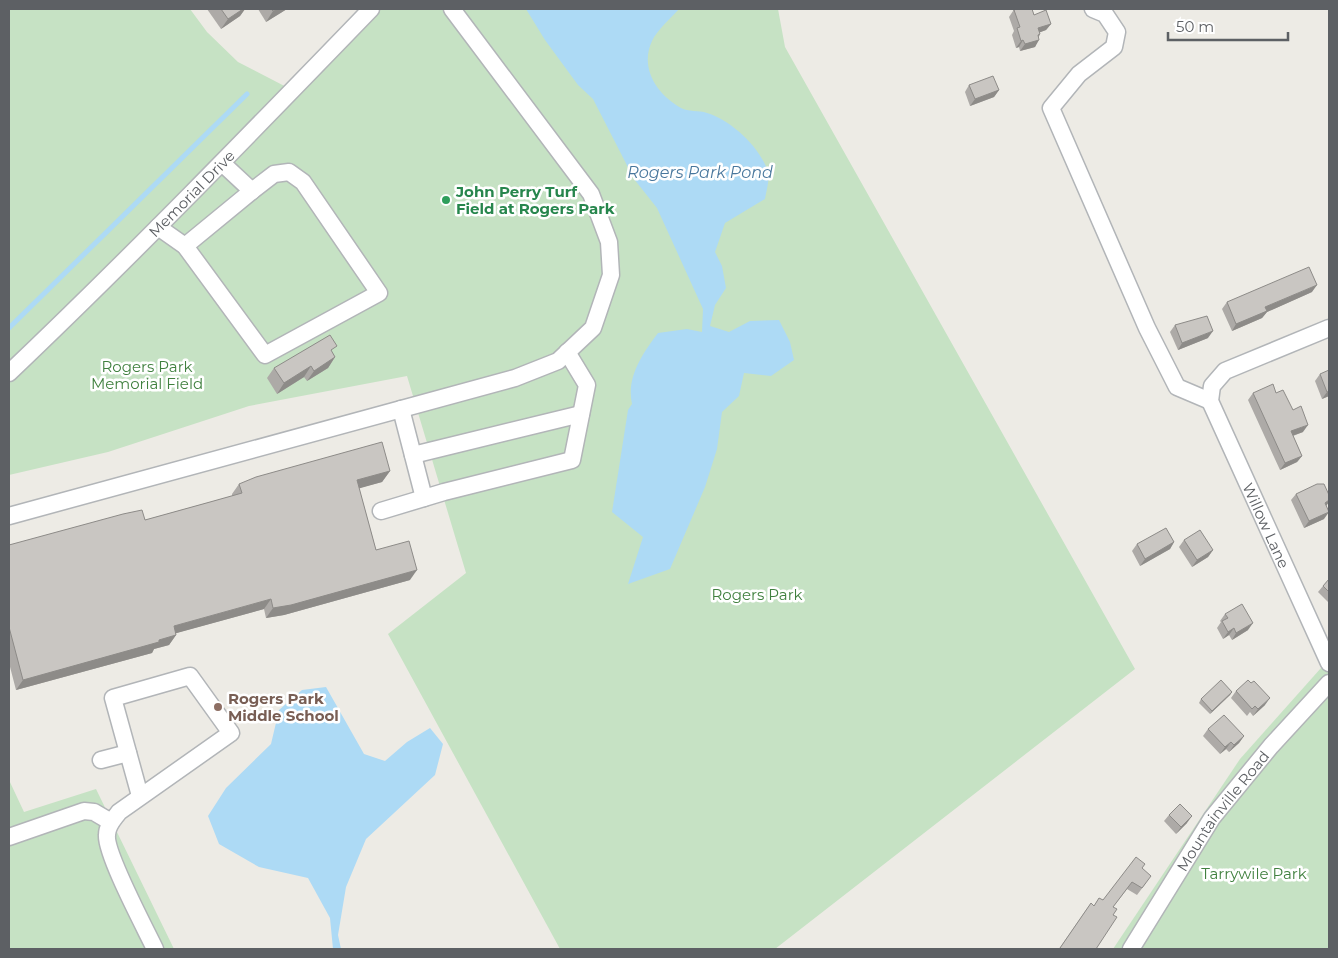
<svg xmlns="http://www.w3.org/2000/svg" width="1338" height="958" font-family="Montserrat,sans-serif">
  <rect width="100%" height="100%" fill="#edebe5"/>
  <g fill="#c6e2c4">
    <path d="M9,9H190L207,32L238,62L298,93L381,9H778L785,47L1135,669L775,949H560L388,634L466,573L407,376L249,406L108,452L9,475Z"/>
    <path d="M1329,659V949H1113L1240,759Z"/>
    <path d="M9,780L24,812L96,789L174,949H9Z"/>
  </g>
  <g fill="#addaf5">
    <path d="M526,9H679C671,18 657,30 652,41C639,69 658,95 681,108C688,112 699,110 707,113C731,120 761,148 768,172C770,179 766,192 765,199L725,223L715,252L722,266L726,288L715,305L710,326L729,332L750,321L779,320L790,342L794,360L771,376L744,373L739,396L722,412L717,449L705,487L670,569L628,584L643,537L612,512L628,410L632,404C626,377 643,353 658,333L687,329L702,332L703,309L657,208L634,179L593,99L578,85L545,40Z"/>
    <path d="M326,687L364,754L385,761L407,742L430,728L443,744L435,775L366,839L346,887L338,935L341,949H333L330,918L308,878L259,867L219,844L208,816L226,788L271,744L279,710L302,690Z"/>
  </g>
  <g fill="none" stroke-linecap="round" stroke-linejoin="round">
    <path stroke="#addaf5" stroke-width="5" d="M9,328L247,94"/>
    <defs>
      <g id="minor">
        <path d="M1093,9L1105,14L1117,32L1114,47L1079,74L1051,108L1147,328L1177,387L1210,401"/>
        <path d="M158,227L185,246L265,355L379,293L303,182L289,172L274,174L252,191L222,163"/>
        <path d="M185,246L252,191"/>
        <path id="s1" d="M1329,328L1225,371L1212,386L1210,401L1329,663"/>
        <path id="s2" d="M9,373C133,255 252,132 371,9"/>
        <path d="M401,409L424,498"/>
        <path d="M413,455L581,414"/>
        <path d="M381,511L444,492L572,460L587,385L567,352"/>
        <path d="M9,516L515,378L558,361L593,328L611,275L609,242L591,194L452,9"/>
        <path d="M101,760L128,753"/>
        <path d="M140,796L113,698L190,676L231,733L119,812C114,819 107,825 107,835C105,853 145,928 155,949"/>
        <path d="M9,837L84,811L94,812L111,822"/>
        <path id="s3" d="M1131,949L1212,818L1271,746L1329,683"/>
      </g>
    </defs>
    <use href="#minor" stroke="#b2b5b8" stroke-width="19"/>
    <use href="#minor" stroke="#fff" stroke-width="16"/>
  </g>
  <g fill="#adaaa7">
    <path d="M207,9H245L240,16L221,29Z"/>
    <path d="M258,9H287L266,22Z"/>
    <path d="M1013,9H1032L1034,15L1051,24L1046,30L1040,32V34L1035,47L1020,51L1019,47L1016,48L1012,35L1014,31L1009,17L1013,11Z"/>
    <path d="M969,85L999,90L994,97L970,106L965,92Z"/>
    <path d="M1312,292L1267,312L1262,318L1232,331L1222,309L1227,302Z"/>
    <path d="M1175,325L1208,338L1178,350L1170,332Z"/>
    <path d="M332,353L335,357L328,368L307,381L304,377L277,394L267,378L274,368Z"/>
    <path d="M1320,374L1329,396L1322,399L1315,381Z"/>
    <path d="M1253,393H1276L1293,410L1303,432L1293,436L1302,456L1297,462L1280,470L1248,400Z"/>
    <path d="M390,471L382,482L359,488L376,550L410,580L284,615L266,618L264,609L176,633V635L169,645L154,649L152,653L16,690L9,663V545L145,520L232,496V494L239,484Z"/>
    <path d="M1296,494L1329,495V502L1326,506L1324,519L1304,528L1291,500Z"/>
    <path d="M1184,540L1213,550L1208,557L1192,567L1179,547Z"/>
    <path d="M1174,542L1170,549L1140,566L1132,551L1137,544Z"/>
    <path d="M1329,579V603L1318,592L1323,586Z"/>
    <path d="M1225,614L1248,630L1232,640L1229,635L1223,639L1217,628L1221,622L1220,621Z"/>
    <path d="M1236,691L1265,705L1253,716L1250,712L1247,716L1231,698Z"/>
    <path d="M1232,692L1230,695L1210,714L1199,703L1201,699Z"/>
    <path d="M1208,729L1244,736L1239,743L1229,752L1226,749L1220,754L1203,736Z"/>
    <path d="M1169,815L1187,823L1176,834L1164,821Z"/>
    <path d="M1142,868L1146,883L1137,895L1127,889L1113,907V915L1096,949H1059L1091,903L1094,906L1099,898L1103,900Z"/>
  </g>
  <g fill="#8d8b88">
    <path d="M243,9H245L240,16L221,29L228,19Z"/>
    <path d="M277,9H287L266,22L273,11Z"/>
    <path d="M1051,24L1046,30L1033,35L1038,28Z"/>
    <path d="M1040,34L1036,41L1039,40L1035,47L1020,51L1025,44Z"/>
    <path d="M1023,40L1019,47L1016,48L1021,41Z"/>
    <path d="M999,90L994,97L970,106L975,99Z"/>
    <path d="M1317,285L1312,292L1267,312L1262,318L1232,331L1236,324L1265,307Z"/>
    <path d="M1213,331L1208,338L1178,350L1182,343Z"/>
    <path d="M335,357L328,368L307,381L314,371Z"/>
    <path d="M311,366L304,377L277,394L284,383Z"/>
    <path d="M1329,391V396L1322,399L1327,392Z"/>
    <path d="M1308,425L1303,432L1286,438L1291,431Z"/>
    <path d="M1302,456L1297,462L1280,470L1285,463Z"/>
    <path d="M390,471L382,482L350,491L357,480Z"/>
    <path d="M1329,500V502L1326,506L1325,503Z"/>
    <path d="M1329,512L1324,519L1304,528L1309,521Z"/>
    <path d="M1174,542L1170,549L1140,566L1145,559Z"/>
    <path d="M1213,550L1208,557L1192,567L1197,560Z"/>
    <path d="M417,570L410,580L284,615L266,618L273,608Z"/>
    <path d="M271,599L264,609L166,636L174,626Z"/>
    <path d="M1253,623L1248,630L1232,640L1236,633Z"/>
    <path d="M1234,628L1229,635L1223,639L1228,632Z"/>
    <path d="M176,635L169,645L154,649L152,653L16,690L23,680Z"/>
    <path d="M1232,692L1230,695L1210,714L1212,711Z"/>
    <path d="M1270,698L1265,705L1253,716L1258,709Z"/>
    <path d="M1244,736L1239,743L1229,752L1234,745Z"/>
    <path d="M1231,742L1226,749L1220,754L1225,747Z"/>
    <path d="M1192,816L1187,823L1176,834L1181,827Z"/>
  </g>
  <g fill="#c9c6c2" stroke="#8d8b88">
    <path d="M221,9H243L228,19Z"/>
    <path d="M271,9H277L273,11Z"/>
    <path d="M1017,9H1032L1034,15L1046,10L1051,24L1038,28L1040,34L1038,35L1039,40L1025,44L1023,40L1021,41L1017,28L1020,27L1014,10Z"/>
    <path d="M993,76L999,90L975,99L969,85Z"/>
    <path d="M1309,267L1317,285L1265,307L1267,311L1236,324L1227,302Z"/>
    <path d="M1207,316L1213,331L1182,343L1175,325Z"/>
    <path d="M330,335L337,346L331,350L335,357L314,371L311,366L284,383L274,368Z"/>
    <path d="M1329,370V391L1327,392L1320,374Z"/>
    <path d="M1273,384L1276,393L1283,390L1293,410L1301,406L1308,425L1291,431L1302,456L1285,463L1253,393Z"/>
    <path d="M382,442L390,471L357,480L376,550L409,541L417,570L291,605L273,608L271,599L174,626L176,635L159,640V642L23,680L9,627V545L123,514L142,510L145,520L210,502L242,493L239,484L256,477Z"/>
    <path d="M1317,484H1324L1329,495V500L1325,503L1329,512L1309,521L1296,494Z"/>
    <path d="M1166,528L1174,542L1145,559L1137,544Z"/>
    <path d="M1200,530L1213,550L1197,560L1184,540Z"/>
    <path d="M1329,579V592L1323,586Z"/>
    <path d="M1242,604L1253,623L1236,633L1234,628L1228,632L1222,621L1228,618L1225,614Z"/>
    <path d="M1221,680L1232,692L1212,711L1201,699Z"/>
    <path d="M1248,680L1251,683L1254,681L1270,698L1258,709L1255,706L1252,709L1236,691Z"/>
    <path d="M1224,715L1244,736L1234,745L1231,742L1225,747L1208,729Z"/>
    <path d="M1180,804L1192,816L1181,827L1169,815Z"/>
    <path d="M1136,857L1145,864L1142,868L1151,876L1142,888L1132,882L1113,907L1117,909L1113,915L1117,917L1096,949H1062L1060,948L1091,903L1094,906L1099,898L1103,900Z"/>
  </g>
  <circle fill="#2e9e5b" stroke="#fff" stroke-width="2" cx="446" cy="200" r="5"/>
  <circle fill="#8d6e63" stroke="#fff" stroke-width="2" cx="218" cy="707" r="5"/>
  <g text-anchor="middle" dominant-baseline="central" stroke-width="5" stroke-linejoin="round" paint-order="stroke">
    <g font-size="15" font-weight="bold" fill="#27864d" stroke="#fff" text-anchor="start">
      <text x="456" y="191">John Perry Turf<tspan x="456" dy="17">Field at Rogers Park</tspan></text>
    </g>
    <g font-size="15" fill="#5d6064" stroke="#fff">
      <text stroke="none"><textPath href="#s2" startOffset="256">Memorial Drive</textPath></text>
      <text stroke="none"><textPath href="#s1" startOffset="284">Willow Lane</textPath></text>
      <text stroke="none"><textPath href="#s3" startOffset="166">Mountainville Road</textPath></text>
    </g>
    <g font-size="15" fill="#40803f" stroke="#fff">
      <text x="147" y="366">Rogers Park<tspan x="147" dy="17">Memorial Field</tspan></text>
      <text x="757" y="594">Rogers Park</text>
      <text x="1254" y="873">Tarrywile Park</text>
    </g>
    <g font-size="15" font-weight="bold" fill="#785e54" stroke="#fff" text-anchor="start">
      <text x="228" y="698">Rogers Park<tspan x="228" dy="17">Middle School</tspan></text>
    </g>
    <g font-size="16" font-style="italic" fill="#48779d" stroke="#fff">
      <text x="700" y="172">Rogers Park Pond</text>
    </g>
  </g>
  <rect width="1338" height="958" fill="none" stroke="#5d6064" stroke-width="20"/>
  <path d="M1168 32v8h120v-8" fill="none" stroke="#5d6064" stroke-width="2.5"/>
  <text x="1176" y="32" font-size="15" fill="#5d6064" stroke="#ffffff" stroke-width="4" paint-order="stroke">50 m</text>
</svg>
